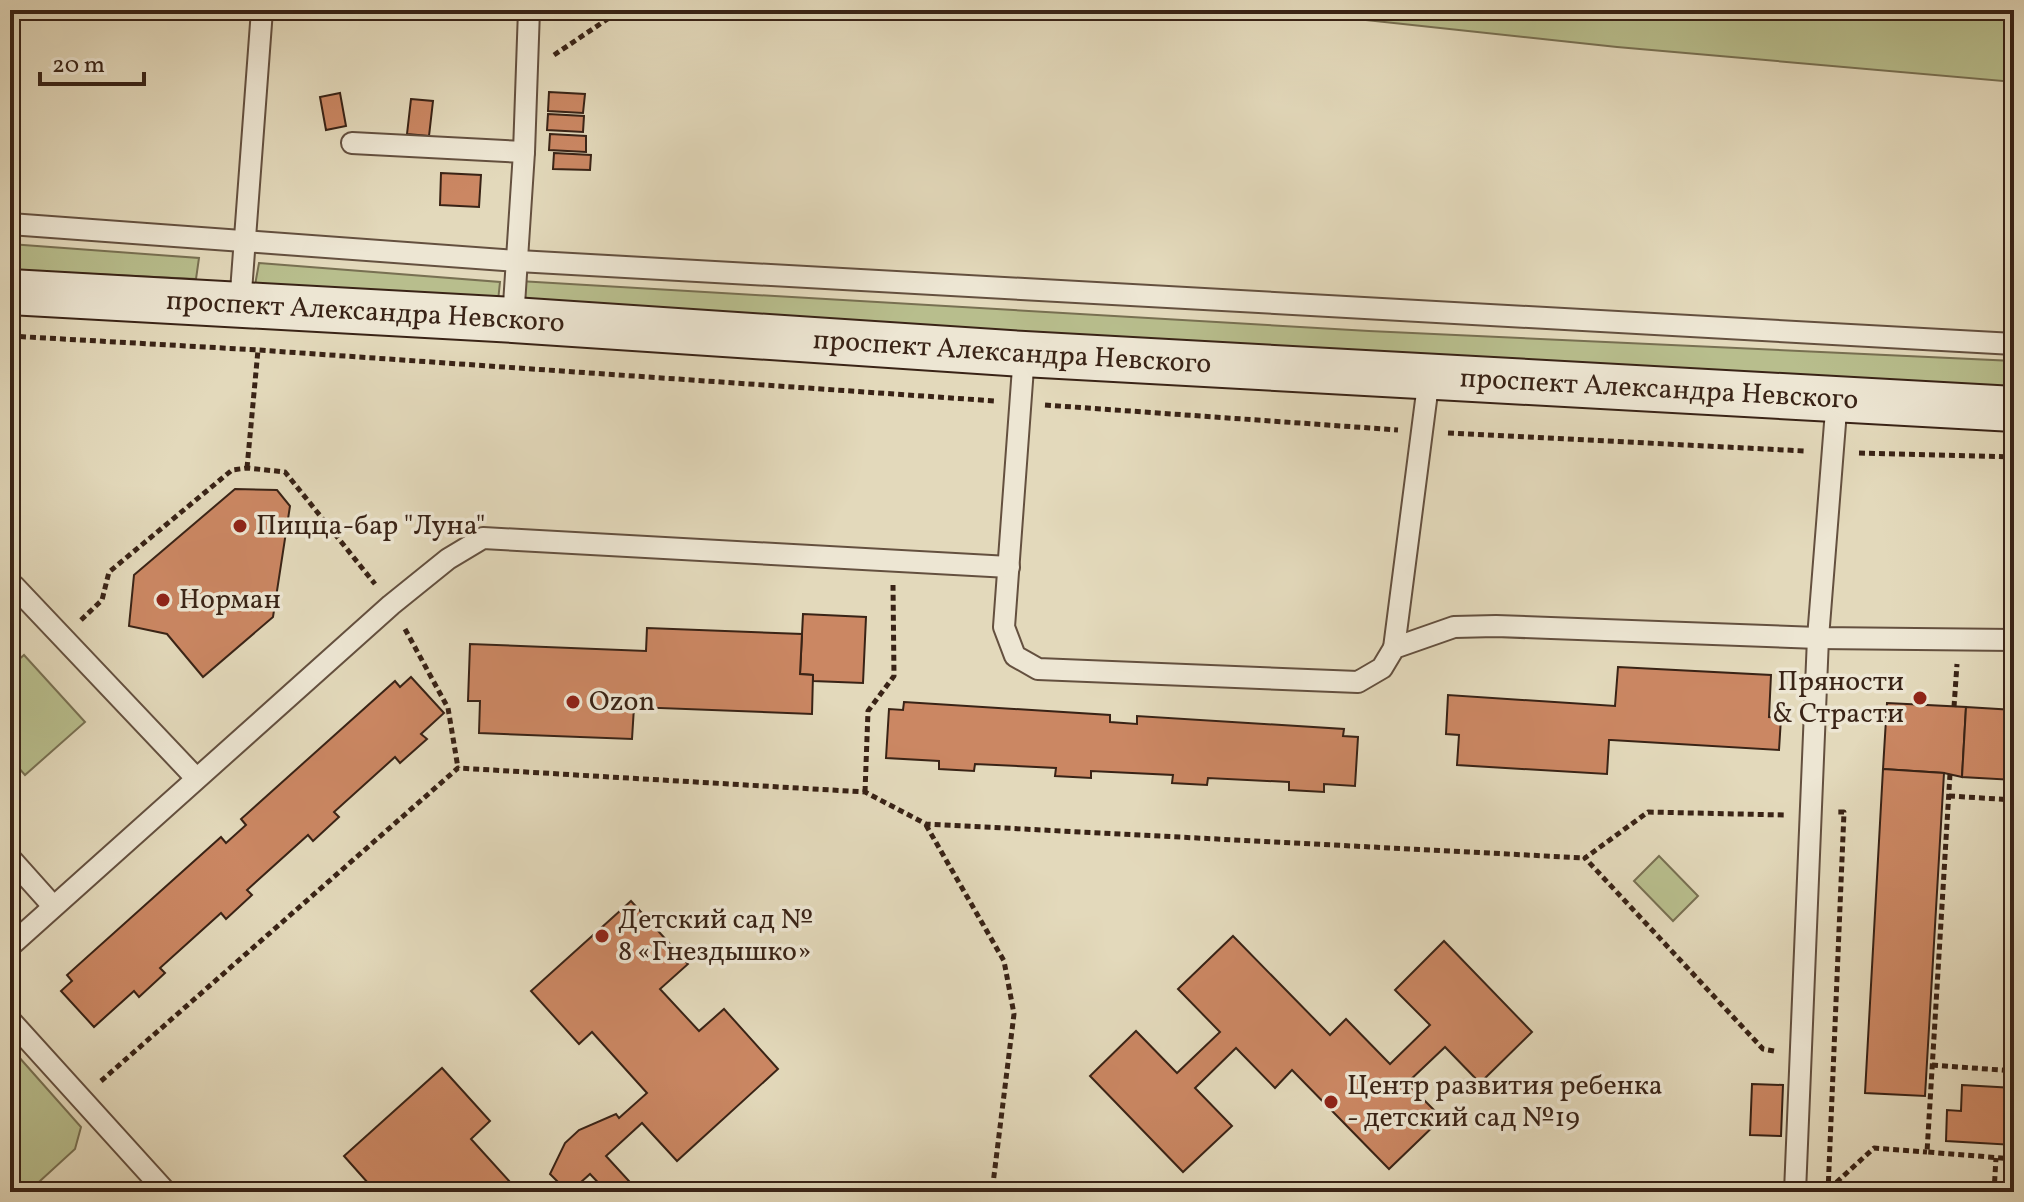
<svg xmlns="http://www.w3.org/2000/svg" width="2024" height="1202" font-family="Vollkorn,serif">
  <rect width="100%" height="100%" fill="#e3d9bb"/>
  <filter id="stains"><feTurbulence type="fractalNoise" baseFrequency=".0025" numOctaves="4"/><feColorMatrix values="0 0 0 0 .2 0 0 0 0 .09 0 0 0 0 .02 0 0 0 .5 -.17"/></filter>
  <radialGradient id="worn" r=".72"><stop offset=".6" stop-color="#630" stop-opacity="0"/><stop offset="1" stop-color="#630" stop-opacity=".3"/></radialGradient>
  <g fill="#b8be8d" stroke="#787052" stroke-width="2">
    <path d="M1273,10H2014V82L1617,47Z"/>
    <path d="M10,244L199,258L196,279L10,270Z"/>
    <path d="M259,263L500,282L498,301L255,285Z"/>
    <path d="M519,281L1369,331L2014,361V388L520,306Z"/>
    <path d="M24,655L85,722L25,775L10,758V667Z"/>
    <path d="M1659,856L1698,896L1673,921L1634,881Z"/>
    <path d="M10,1047L81,1127L75,1149L28,1192H10Z"/>
  </g>
  <g fill="#cb8763" stroke="#392316" stroke-width="2">
    <path d="M549,92L585,94L583,113L548,111Z"/>
    <path d="M340,93L346,126L326,130L320,97Z"/>
    <path d="M411,99L433,101L429,136L407,134Z"/>
    <path d="M548,114L584,116L583,132L547,130Z"/>
    <path d="M550,134L586,136V152L549,150Z"/>
    <path d="M554,153L591,155L590,170L553,169Z"/>
    <path d="M441,173L481,175L479,207L440,205Z"/>
    <path d="M235,489L277,490L290,506L273,617L203,677L167,634L129,626L134,575Z"/>
    <path d="M803,614L866,617L863,683L813,681V675L800,674Z"/>
    <path d="M647,628L802,634L800,674L813,675L812,714L634,707L632,739L479,733L480,701H468L470,644L646,651Z"/>
    <path d="M1618,667L1771,675L1769,717L1781,718L1779,750L1611,740H1609L1607,774L1457,765L1459,735L1446,734L1448,695L1615,706Z"/>
    <path d="M411,677L444,713L421,734L427,739L400,763L395,757L334,812L339,817L313,841L308,835L247,890L252,895L226,919L221,913L160,968L165,973L139,997L134,991L94,1027L61,991L72,981L67,975L221,837L226,843L246,825L241,819L395,681L400,687Z"/>
    <path d="M904,702L1110,715V722L1137,724V716L1344,729L1343,736L1358,737L1355,786L1324,784V792L1289,790V782L1208,778L1207,785L1172,783L1173,775L1091,771V778L1055,776L1056,768L975,764L974,771L939,769V761L886,758L889,709L903,710Z"/>
    <path d="M1887,703L1966,707L1962,777L1944,773L1883,769Z"/>
    <path d="M1966,707L2014,710V780L1962,777Z"/>
    <path d="M1883,769L1944,773L1925,1096L1865,1093Z"/>
    <path d="M631,901L688,964L660,989L699,1031L724,1009L778,1069L677,1161L642,1123L606,1156L639,1192H607L590,1174L570,1192H547L558,1182L550,1174L565,1143L579,1130L616,1114L619,1118L647,1093L592,1032L579,1044L531,991Z"/>
    <path d="M1233,936L1330,1035L1346,1019L1390,1064L1430,1025L1395,990L1444,941L1532,1032L1480,1083L1445,1047L1407,1083L1442,1118L1389,1169L1292,1070L1275,1088L1236,1048L1195,1088L1232,1126L1183,1172L1090,1076L1136,1031L1177,1073L1220,1032L1178,989Z"/>
    <path d="M442,1068L490,1121L471,1139L519,1192H376L344,1156Z"/>
    <path d="M1752,1084L1783,1085L1781,1136L1750,1135Z"/>
    <path d="M1962,1085L2014,1088V1145L1946,1141L1947,1110L1961,1111Z"/>
  </g>
  <g fill="none" stroke-linecap="round" stroke-linejoin="round">
    <defs>
      <g id="lane">
        <path d="M352,143L524,152"/>
        <path d="M10,224L518,261L2014,344"/>
        <path d="M240,305L262,10"/>
        <path d="M513,320L524,152L529,10"/>
        <path d="M1024,354L1004,627L1015,656L1038,669L1358,682L1382,668L1394,648L1454,627L1496,626L1818,638L2014,640"/>
        <path d="M14,586L196,778"/>
        <path d="M1394,648L1429,377"/>
        <path d="M10,858L53,906"/>
        <path d="M10,946L391,605L448,559L483,538L1009,567"/>
        <path d="M10,1020L166,1192"/>
        <path d="M1795,1192L1818,638L1837,398"/>
      </g>
      <g id="secondary">
        <path id="s1" d="M10,292L513,320L1024,354L2014,409"/>
      </g>
    </defs>
    <use href="#lane" stroke="#64503f" stroke-width="24"/>
    <use href="#secondary" stroke="#392316" stroke-width="48"/>
    <g stroke="#392316" stroke-width="5" stroke-dasharray="6 4" stroke-linecap="butt">
      <path d="M554,55L621,10"/>
      <path d="M10,336L258,350L995,401"/>
      <path d="M1045,405L1398,430"/>
      <path d="M1448,433L1805,451"/>
      <path d="M1859,453L2014,457"/>
      <path d="M247,468L258,350"/>
      <path d="M81,620L102,600L109,572L232,470L247,468L285,472L375,584"/>
      <path d="M405,629L448,708L458,768"/>
      <path d="M1954,707L1957,664"/>
      <path d="M1950,774L1927,1152L2014,1159"/>
      <path d="M865,792L868,711L894,676L893,585"/>
      <path d="M1949,796L2014,800"/>
      <path d="M926,825L1004,961L1014,1014L992,1192"/>
      <path d="M1774,1051L1763,1049L1585,858L1648,812L1784,815"/>
      <path d="M1932,1065L2014,1071"/>
      <path d="M101,1081L458,768L865,792L926,824L1585,858"/>
      <path d="M1829,1189L1874,1148L1927,1152"/>
      <path d="M1828,1192L1844,812H1838"/>
      <path d="M1994,1192L1996,1158"/>
    </g>
    <use href="#lane" stroke="#ede6d3" stroke-width="20"/>
    <use href="#secondary" stroke="#ede6d3" stroke-width="44"/>
  </g>
  <g fill="#8f2418" stroke="#ede6d3" stroke-width="3">
    <circle cx="240" cy="526" r="8"/>
    <circle cx="163" cy="600" r="8"/>
    <circle cx="1920" cy="698" r="8"/>
    <circle cx="573" cy="702" r="8"/>
    <circle cx="602" cy="936" r="8"/>
    <circle cx="1331" cy="1102" r="8"/>
  </g>
  <g text-anchor="middle" dominant-baseline="central" stroke-width="7" stroke-linejoin="round" paint-order="stroke">
    <g font-size="28" fill="#392316" stroke="#ede6d3">
      <text stroke="none"><textPath href="#s1" startOffset="356">проспект Александра Невского</textPath></text>
      <text stroke="none"><textPath href="#s1" startOffset="1004">проспект Александра Невского</textPath></text>
      <text stroke="none"><textPath href="#s1" startOffset="1652">проспект Александра Невского</textPath></text>
    </g>
    <g font-size="28" fill="#392316" stroke="#ede6d3" text-anchor="start">
      <text x="256" y="526">Пицца-бар "Луна"</text>
      <text x="179" y="600">Норман</text>
      <text x="1904" y="682" text-anchor="end">Пряности<tspan x="1904" dy="32">&amp; Страсти</tspan></text>
      <text x="589" y="702">Ozon</text>
      <text x="618" y="920">Детский сад №<tspan x="618" dy="32">8 «Гнездышко»</tspan></text>
      <text x="1347" y="1086">Центр развития ребенка<tspan x="1347" dy="32">- детский сад №19</tspan></text>
    </g>
  </g>
  <rect width="2024" height="1202" fill="none" stroke="#e3d9bb" stroke-width="40"/>
  <rect x="12" y="12" width="2000" height="1178" fill="none" stroke="#392316" stroke-width="4"/>
  <rect x="20" y="20" width="1984" height="1162" fill="none" stroke="#392316" stroke-width="2"/>
  <path d="M40 72v12h104v-12" fill="none" stroke="#392316" stroke-width="4"/>
  <text x="52" y="72" font-size="24" fill="#392316" stroke="#ede6d3" stroke-width="6" paint-order="stroke">20 m</text>
  <rect width="100%" height="100%" filter="url(#stains)"/>
  <rect width="100%" height="100%" fill="url(#worn)"/>
</svg>
